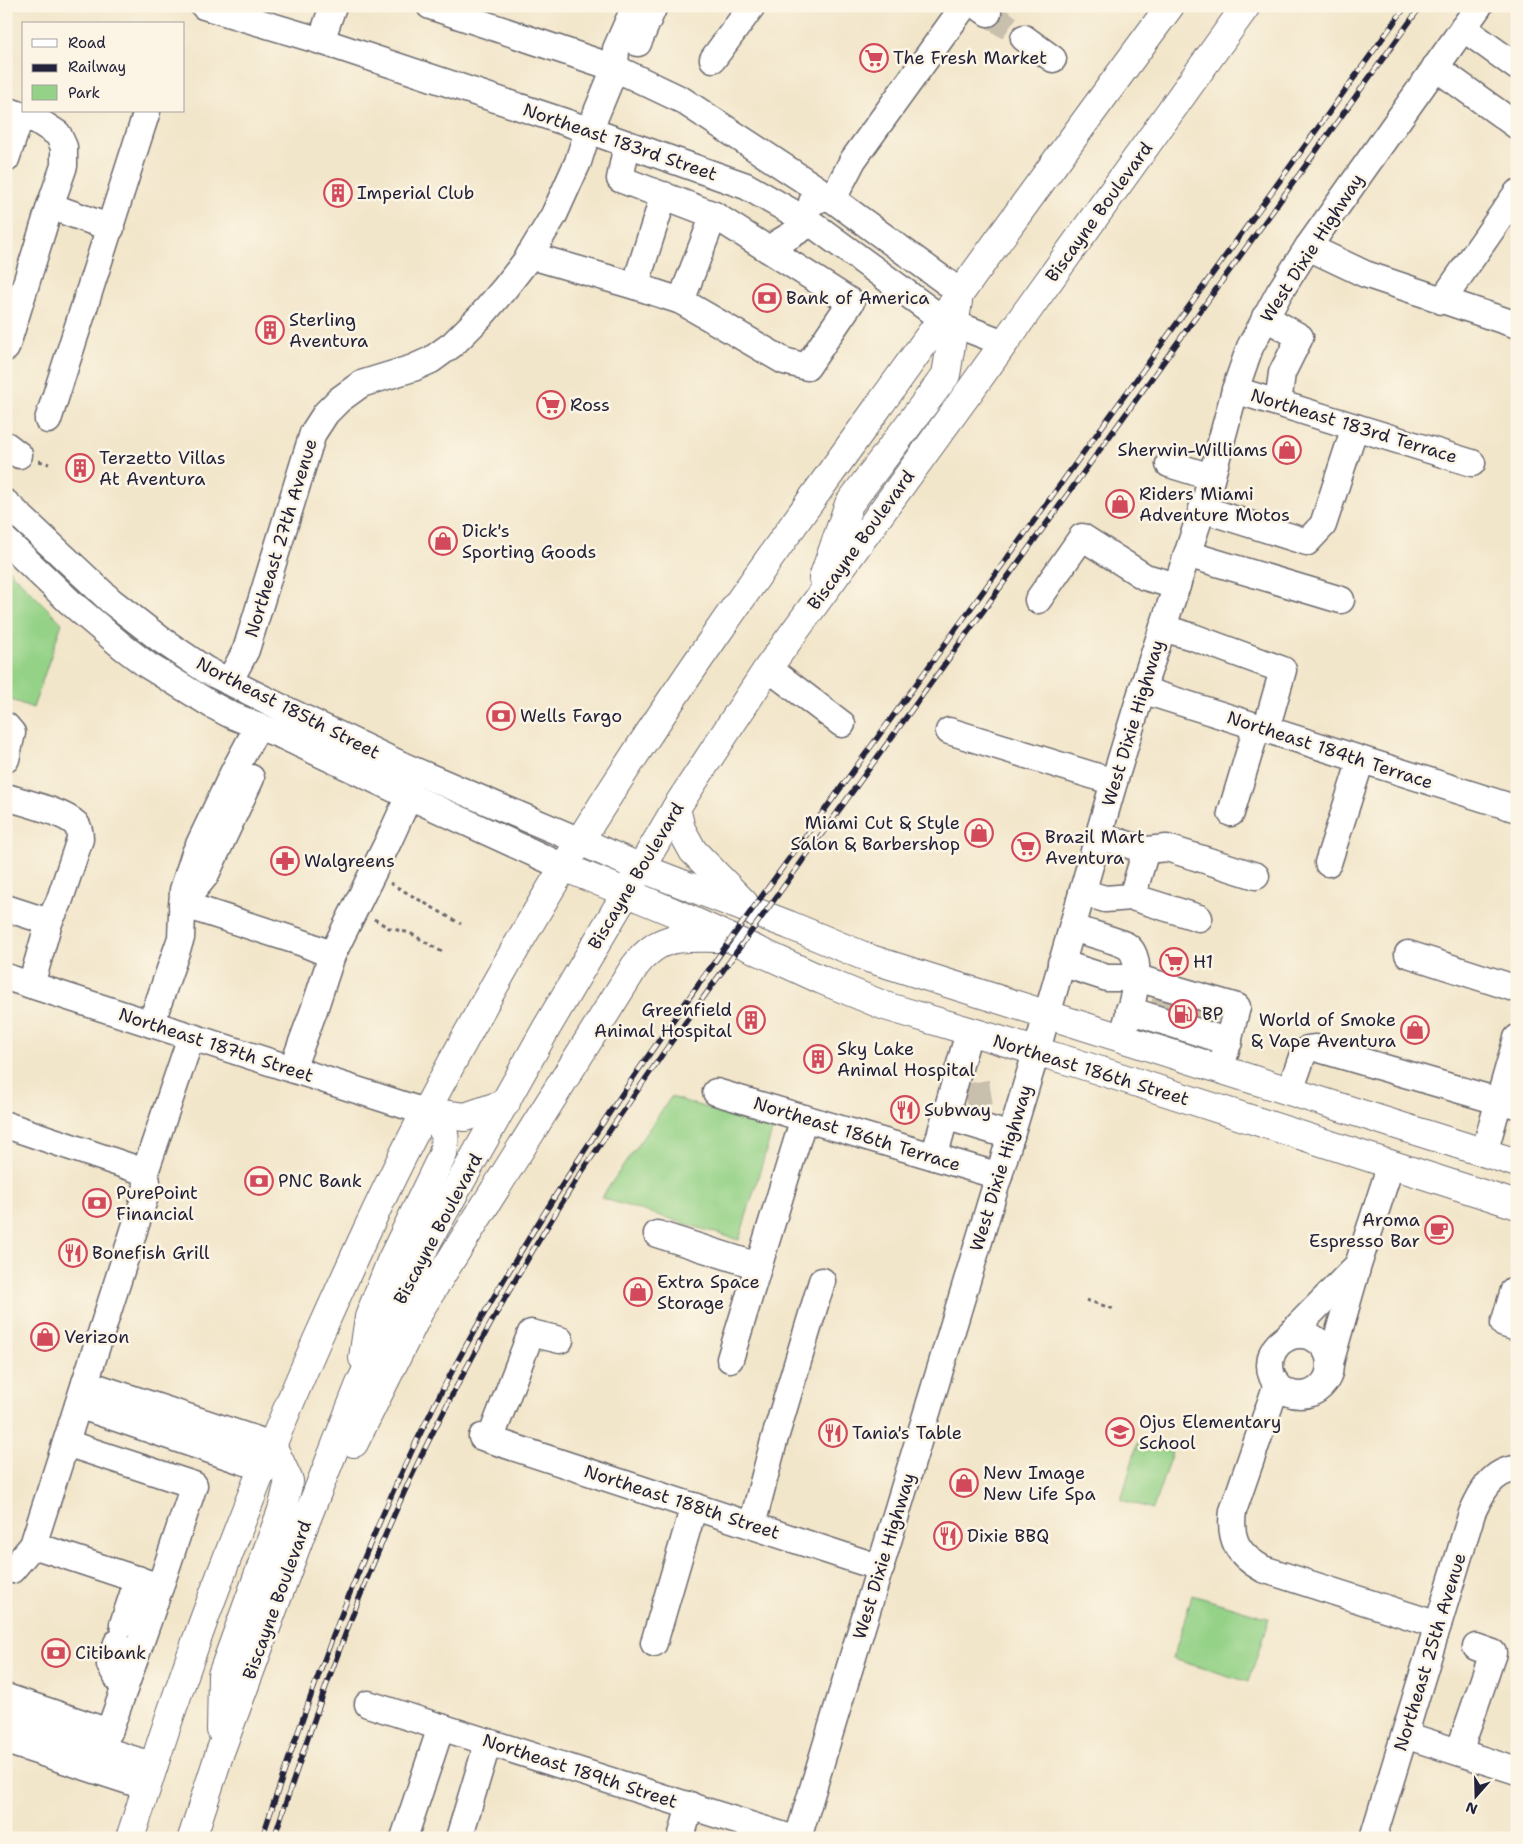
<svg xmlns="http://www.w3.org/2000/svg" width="1523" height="1844" font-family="'Shantell Sans',sans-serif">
  <rect width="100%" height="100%" fill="#fcf5e5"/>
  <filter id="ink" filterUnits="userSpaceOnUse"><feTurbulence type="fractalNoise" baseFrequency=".02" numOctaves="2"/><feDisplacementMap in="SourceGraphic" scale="10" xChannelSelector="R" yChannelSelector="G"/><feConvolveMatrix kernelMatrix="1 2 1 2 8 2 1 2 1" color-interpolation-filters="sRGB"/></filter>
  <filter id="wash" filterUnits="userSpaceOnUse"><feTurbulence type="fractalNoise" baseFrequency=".0096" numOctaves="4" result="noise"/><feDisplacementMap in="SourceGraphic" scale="20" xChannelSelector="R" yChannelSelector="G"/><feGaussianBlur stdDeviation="1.12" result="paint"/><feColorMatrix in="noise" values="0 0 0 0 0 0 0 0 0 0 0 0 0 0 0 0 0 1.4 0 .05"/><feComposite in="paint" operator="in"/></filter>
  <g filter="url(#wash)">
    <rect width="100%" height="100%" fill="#f2e6ca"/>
    <g fill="#94d287" stroke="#5b7a61">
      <path d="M6,567L62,623L33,708L6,698Z"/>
      <path d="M671,1097L773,1128L739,1240L601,1198Z"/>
      <path d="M1138,1442L1172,1452L1153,1509L1121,1500Z"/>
      <path d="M1192,1595L1269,1618L1249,1682L1173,1659Z"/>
    </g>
  </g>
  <g filter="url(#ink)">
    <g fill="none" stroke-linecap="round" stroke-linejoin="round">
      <g stroke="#c8bfad" stroke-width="26" stroke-dasharray="26 13" stroke-linecap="butt">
        <path d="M988,13L1024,38"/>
        <path d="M1160,1017L1166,999"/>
        <path d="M1180,1023L1186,1005"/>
        <path d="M1200,1030L1206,1011"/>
        <path d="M976,1082L980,1106"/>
      </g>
      <defs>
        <g id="minor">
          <path d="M204,6L321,41L568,123L746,186L811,223L942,319L1004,343"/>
          <path d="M430,6L615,68L682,100L828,196L960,292"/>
          <path d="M978,6L988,13"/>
          <path d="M1463,28L1517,67"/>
          <path d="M1024,38L1053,59"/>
          <path d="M321,41L333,6"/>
          <path d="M638,43L654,6"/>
          <path d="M713,59L752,6"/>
          <path d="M1435,67L1517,126"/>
          <path d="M6,110L38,121L58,134L64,147V166L50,206L6,348"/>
          <path d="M627,144L620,179L714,215L851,302L807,367L784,361L681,301L635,286L664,195"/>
          <path d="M6,159L21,115"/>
          <path d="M812,202L828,196L838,189L853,160L964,6"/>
          <path d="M50,206L111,228"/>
          <path d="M1308,247L1365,274L1517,325"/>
          <path d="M768,249L811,223"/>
          <path d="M530,254L542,259L635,286"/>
          <path d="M681,301L714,215"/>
          <path d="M1442,301L1517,193"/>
          <path d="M1265,317L1300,337L1282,373L1278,403"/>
          <path d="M1235,390L1472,463"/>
          <path d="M48,420L147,111"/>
          <path d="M6,445L19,455"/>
          <path d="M1169,464L1211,477"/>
          <path d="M6,503L111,601L160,639L206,670L280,707L406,767L580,841"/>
          <path d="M1202,509L1307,542L1323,525L1355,427"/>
          <path d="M6,541L70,602L123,647L147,665L212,705L231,715L283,736L409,796L564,867"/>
          <path d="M1187,554L1341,600"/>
          <path d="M1038,600L1082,537L1145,577L1177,586"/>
          <path d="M1163,628L1193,637L1283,670L1266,729"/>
          <path d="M768,668L842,724"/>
          <path d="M229,682L246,650L313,433L326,413L339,400L361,384L413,368L431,360L453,344L481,316L505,288L526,261L554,215L578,162L583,146L615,68L616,49L635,6"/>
          <path d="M1142,690L1517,809"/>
          <path d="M6,726L12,733L6,759"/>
          <path d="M949,731L1114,782"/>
          <path d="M251,778L205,876L182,904L303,943L332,955"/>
          <path d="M6,797C23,802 64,812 76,824C79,828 80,834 80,839L59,902L49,922"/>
          <path d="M1231,813L1257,727"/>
          <path d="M1099,836L1146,850L1167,848L1256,876"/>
          <path d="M1328,863L1361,760"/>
          <path d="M1082,892L1105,899L1132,897L1199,918"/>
          <path d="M1132,897L1146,850"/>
          <path d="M6,908L49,922L31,985"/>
          <path d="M1072,928C1085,932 1116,940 1127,946C1148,961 1128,1017 1122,1038"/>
          <path d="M1408,954L1517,989"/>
          <path d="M1061,963L1107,978H1137L1237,1007L1221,1069"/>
          <path d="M6,977L425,1112"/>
          <path d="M1129,1010L1229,1042"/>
          <path d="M151,1024L181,938L183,890L195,853L234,771L258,726"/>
          <path d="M292,1069L314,1010L332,955L389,840L409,796"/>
          <path d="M1290,1091L1303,1054L1308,1049L1316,1048L1498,1101L1517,1105"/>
          <path d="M716,1092L999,1176"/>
          <path d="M945,1116L1011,1136"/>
          <path d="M6,1125L145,1172L147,1182L146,1193L33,1545L12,1570"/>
          <path d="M1484,1153L1517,1038"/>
          <path d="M934,1157L969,1032"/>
          <path d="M145,1172L191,1037"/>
          <path d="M657,1234L758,1266"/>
          <path d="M1514,1290L1504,1324L1517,1328"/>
          <circle cx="1300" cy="1365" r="30"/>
          <path d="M1285,1339L1356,1267"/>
          <path d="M730,1359L804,1118"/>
          <path d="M1330,1363L1358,1265L1391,1164"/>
          <path d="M85,1383L272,1445"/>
          <path d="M1277,1384L1233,1511C1229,1540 1238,1555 1263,1569L1438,1625"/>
          <path d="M78,1405L263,1468"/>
          <path d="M482,1437L881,1568"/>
          <path d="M490,1440L531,1333L560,1340"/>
          <path d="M752,1525L774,1441L822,1281"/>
          <path d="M33,1545L160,1587L194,1485L66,1443"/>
          <path d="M123,1624L138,1579"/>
          <path d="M117,1643L110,1665L124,1689"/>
          <path d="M654,1643L694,1506"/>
          <path d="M6,1697L109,1732L160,1587"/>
          <path d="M368,1704L791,1838"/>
          <path d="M6,1719L154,1766"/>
          <path d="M1405,1735L1517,1771"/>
          <path d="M6,1741L147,1787"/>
          <path d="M1459,1752L1493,1653L1476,1647"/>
          <path d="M404,1838L441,1727"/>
          <path d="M459,1838L488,1742"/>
          <path d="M681,1838L690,1805"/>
          <path d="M798,1838L1036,1053L1114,782L1142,690L1206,498L1235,390L1250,347L1279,293L1308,247L1479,6"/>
          <path d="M1373,1838L1472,1513C1481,1493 1492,1470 1517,1469"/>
        </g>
        <g id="major">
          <path d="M823,578L849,504L946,375L958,301"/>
          <path d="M676,808L681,829L693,851L744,903"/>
          <path d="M580,841L641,868L789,925L871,959L1517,1163"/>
          <path d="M564,867L673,912L822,980L885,1006L1076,1063L1517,1205"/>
          <path d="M425,1112L465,1117L506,1103"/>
          <path d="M363,1358L369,1317L391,1261L443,1154C447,1130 444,1127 425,1112"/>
          <path d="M354,1443L422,1306L635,966C661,932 684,938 722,938"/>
          <path d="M221,1730L222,1675L282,1510L289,1481L272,1445"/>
          <path d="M130,1838C144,1797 156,1757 170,1716C213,1589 263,1463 317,1340C352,1262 387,1184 427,1109C470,1028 515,947 563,868C665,701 780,543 894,385C985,258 1077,132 1170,6"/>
          <path d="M192,1838L220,1752L305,1523L360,1384L428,1240L547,1027L676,808L768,668L969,392L1246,6"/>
        </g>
      </defs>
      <use href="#minor" stroke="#6b676d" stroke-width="29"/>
      <use href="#major" stroke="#6b676d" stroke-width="30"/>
      <g stroke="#6b676d" stroke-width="3" stroke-dasharray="4 4" stroke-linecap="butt">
        <path d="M39,461L49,464"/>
        <path d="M390,883L461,924"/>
        <path d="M374,919L389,928L410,933L444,953"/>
        <path d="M1086,1300L1114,1309"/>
      </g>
      <use href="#minor" stroke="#fff" stroke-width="26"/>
      <use href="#major" stroke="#fff" stroke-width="28"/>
      <defs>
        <g id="rail">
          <path d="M262,1838C316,1675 374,1515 456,1364C583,1130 746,920 901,705C1069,472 1238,239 1406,6"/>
          <path d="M274,1838C320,1699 368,1561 434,1430C477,1346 523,1263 574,1184C603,1139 634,1096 664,1052L1421,6"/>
        </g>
      </defs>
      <use href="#rail" stroke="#22223b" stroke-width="5.5"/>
      <use href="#rail" stroke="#fcf5e5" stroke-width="4" stroke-dasharray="11" stroke-linecap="butt"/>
    </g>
  </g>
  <defs>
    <symbol id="supermarket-ring" viewBox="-11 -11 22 22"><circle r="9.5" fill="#fcf5e5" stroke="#d1495b" stroke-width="1.5"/><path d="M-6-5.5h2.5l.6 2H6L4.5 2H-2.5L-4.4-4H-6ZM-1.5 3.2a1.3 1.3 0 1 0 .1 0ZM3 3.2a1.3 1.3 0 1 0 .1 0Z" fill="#d1495b"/></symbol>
    <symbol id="building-ring" viewBox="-11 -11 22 22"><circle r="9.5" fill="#fcf5e5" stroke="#d1495b" stroke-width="1.5"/><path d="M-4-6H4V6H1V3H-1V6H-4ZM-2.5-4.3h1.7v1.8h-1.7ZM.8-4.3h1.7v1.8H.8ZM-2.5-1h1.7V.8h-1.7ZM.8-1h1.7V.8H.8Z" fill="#d1495b"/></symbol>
    <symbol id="bank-ring" viewBox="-11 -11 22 22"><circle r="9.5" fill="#fcf5e5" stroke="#d1495b" stroke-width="1.5"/><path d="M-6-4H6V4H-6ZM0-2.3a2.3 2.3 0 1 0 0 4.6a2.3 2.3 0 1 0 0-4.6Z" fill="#d1495b"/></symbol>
    <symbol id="shop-ring" viewBox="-11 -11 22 22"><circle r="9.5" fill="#fcf5e5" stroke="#d1495b" stroke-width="1.5"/><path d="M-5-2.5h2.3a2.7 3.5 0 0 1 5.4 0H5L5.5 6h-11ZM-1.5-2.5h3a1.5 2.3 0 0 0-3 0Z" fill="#d1495b"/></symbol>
    <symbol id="pharmacy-ring" viewBox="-11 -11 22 22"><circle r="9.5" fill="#fcf5e5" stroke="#d1495b" stroke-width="1.5"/><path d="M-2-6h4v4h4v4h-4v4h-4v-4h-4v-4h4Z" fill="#d1495b"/></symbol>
    <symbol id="fuel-ring" viewBox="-11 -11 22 22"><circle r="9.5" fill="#fcf5e5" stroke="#d1495b" stroke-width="1.5"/><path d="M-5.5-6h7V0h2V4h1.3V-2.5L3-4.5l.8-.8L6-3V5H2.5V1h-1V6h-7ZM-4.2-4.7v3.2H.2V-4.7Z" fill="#d1495b"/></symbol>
    <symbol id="restaurant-ring" viewBox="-11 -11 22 22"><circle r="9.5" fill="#fcf5e5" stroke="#d1495b" stroke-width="1.5"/><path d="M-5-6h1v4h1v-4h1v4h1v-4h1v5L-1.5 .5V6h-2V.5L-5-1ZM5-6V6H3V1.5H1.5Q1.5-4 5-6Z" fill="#d1495b"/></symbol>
    <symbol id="cafe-ring" viewBox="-11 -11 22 22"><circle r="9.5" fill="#fcf5e5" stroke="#d1495b" stroke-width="1.5"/><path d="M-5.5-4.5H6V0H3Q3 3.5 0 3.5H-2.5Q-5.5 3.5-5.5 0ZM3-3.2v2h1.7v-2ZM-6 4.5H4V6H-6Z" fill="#d1495b"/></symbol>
    <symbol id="school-ring" viewBox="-11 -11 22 22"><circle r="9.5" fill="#fcf5e5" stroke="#d1495b" stroke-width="1.5"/><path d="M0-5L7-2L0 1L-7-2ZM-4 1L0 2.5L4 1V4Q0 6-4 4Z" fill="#d1495b"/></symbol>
  </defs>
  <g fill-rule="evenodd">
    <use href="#supermarket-ring" x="858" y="42" width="32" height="32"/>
    <use href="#building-ring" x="322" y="177" width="32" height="32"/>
    <use href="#bank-ring" x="751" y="282" width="32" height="32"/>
    <use href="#building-ring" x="254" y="314" width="32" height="32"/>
    <use href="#supermarket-ring" x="535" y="389" width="32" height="32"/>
    <use href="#shop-ring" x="1271" y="434" width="32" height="32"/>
    <use href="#building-ring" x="64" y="452" width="32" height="32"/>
    <use href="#shop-ring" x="1104" y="488" width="32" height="32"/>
    <use href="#shop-ring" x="427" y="525" width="32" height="32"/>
    <use href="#bank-ring" x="485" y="700" width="32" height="32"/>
    <use href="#shop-ring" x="963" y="817" width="32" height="32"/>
    <use href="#supermarket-ring" x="1010" y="831" width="32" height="32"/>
    <use href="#pharmacy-ring" x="269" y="845" width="32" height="32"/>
    <use href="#supermarket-ring" x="1158" y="946" width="32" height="32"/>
    <use href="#fuel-ring" x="1167" y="998" width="32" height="32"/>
    <use href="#building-ring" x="735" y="1004" width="32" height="32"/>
    <use href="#shop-ring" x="1399" y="1014" width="32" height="32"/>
    <use href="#building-ring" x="802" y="1043" width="32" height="32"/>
    <use href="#restaurant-ring" x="889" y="1094" width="32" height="32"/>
    <use href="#bank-ring" x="243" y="1165" width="32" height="32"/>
    <use href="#bank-ring" x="81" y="1187" width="32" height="32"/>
    <use href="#cafe-ring" x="1423" y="1214" width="32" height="32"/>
    <use href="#restaurant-ring" x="57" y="1237" width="32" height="32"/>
    <use href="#shop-ring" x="622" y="1276" width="32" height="32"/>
    <use href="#shop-ring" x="29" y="1321" width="32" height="32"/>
    <use href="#school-ring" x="1104" y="1416" width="32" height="32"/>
    <use href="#restaurant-ring" x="817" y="1417" width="32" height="32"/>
    <use href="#shop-ring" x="948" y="1467" width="32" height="32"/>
    <use href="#restaurant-ring" x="932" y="1520" width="32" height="32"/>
    <use href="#bank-ring" x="40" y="1637" width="32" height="32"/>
  </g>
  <g text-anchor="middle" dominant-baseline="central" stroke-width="5" stroke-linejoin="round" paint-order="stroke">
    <g font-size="18" fill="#22223b" stroke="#fcf5e5" text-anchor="start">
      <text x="893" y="58">The Fresh Market</text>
      <text x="357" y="193">Imperial Club</text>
      <text x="786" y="298">Bank of America</text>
      <text x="289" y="320">Sterling<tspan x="289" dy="21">Aventura</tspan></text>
      <text x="570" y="405">Ross</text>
      <text x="1268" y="450" text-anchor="end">Sherwin-Williams</text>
      <text x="99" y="458">Terzetto Villas<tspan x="99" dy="21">At Aventura</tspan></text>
      <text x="1139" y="494">Riders Miami<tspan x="1139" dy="21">Adventure Motos</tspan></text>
      <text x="462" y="531">Dick's<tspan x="462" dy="21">Sporting Goods</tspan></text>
      <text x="520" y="716">Wells Fargo</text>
      <text x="960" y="823" text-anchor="end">Miami Cut &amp; Style<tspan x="960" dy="21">Salon &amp; Barbershop</tspan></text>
      <text x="1045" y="837">Brazil Mart<tspan x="1045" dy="21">Aventura</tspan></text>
      <text x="304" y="861">Walgreens</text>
      <text x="1193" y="962">H1</text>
      <text x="732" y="1010" text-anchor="end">Greenfield<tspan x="732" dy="21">Animal Hospital</tspan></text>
      <text x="1202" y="1014">BP</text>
      <text x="1396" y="1020" text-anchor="end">World of Smoke<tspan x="1396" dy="21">&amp; Vape Aventura</tspan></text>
      <text x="837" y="1049">Sky Lake<tspan x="837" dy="21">Animal Hospital</tspan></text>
      <text x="924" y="1110">Subway</text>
      <text x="278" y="1181">PNC Bank</text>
      <text x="116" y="1193">PurePoint<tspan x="116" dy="21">Financial</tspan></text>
      <text x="1420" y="1220" text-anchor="end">Aroma<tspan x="1420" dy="21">Espresso Bar</tspan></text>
      <text x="92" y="1253">Bonefish Grill</text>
      <text x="657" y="1282">Extra Space<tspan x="657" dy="21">Storage</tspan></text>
      <text x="64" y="1337">Verizon</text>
      <text x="1139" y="1422">Ojus Elementary<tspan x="1139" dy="21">School</tspan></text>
      <text x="852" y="1433">Tania's Table</text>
      <text x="983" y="1473">New Image<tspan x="983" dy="21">New Life Spa</tspan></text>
      <text x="967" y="1536">Dixie BBQ</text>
      <text x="75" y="1653">Citibank</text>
    </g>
    <g font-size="18" fill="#22223b" stroke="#fcf5e5">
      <text transform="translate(620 142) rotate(19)">Northeast 183rd Street</text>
      <text transform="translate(1099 212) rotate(-54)">Biscayne Boulevard</text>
      <text transform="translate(1312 248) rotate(-57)">West Dixie Highway</text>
      <text transform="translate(1354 426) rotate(17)">Northeast 183rd Terrace</text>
      <text transform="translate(281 538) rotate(-73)">Northeast 27th Avenue</text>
      <text transform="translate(861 540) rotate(-54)">Biscayne Boulevard</text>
      <text transform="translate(288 708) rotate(27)">Northeast 185th Street</text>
      <text transform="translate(1133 723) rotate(-73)">West Dixie Highway</text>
      <text transform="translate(1330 750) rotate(18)">Northeast 184th Terrace</text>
      <text transform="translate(636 876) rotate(-59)">Biscayne Boulevard</text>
      <text transform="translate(216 1045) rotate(18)">Northeast 187th Street</text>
      <text transform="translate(1091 1070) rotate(17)">Northeast 186th Street</text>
      <text transform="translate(857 1134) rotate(17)">Northeast 186th Terrace</text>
      <text transform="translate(1001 1168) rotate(-73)">West Dixie Highway</text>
      <text transform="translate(438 1229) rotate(-62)">Biscayne Boulevard</text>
      <text transform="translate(682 1502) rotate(18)">Northeast 188th Street</text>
      <text transform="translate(884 1556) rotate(-73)">West Dixie Highway</text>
      <text transform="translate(277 1600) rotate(-70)">Biscayne Boulevard</text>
      <text transform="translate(1430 1652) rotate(-73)">Northeast 25th Avenue</text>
      <text transform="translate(580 1771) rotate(18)">Northeast 189th Street</text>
    </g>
  </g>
  <rect width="1523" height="1844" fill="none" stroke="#fcf5e5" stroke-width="25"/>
  <rect x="22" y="22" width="162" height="90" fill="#fcf5e5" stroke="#a5a1a1"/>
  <rect x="32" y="39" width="25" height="8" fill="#ffffff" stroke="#a5a1a1"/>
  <text x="68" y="48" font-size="15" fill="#22223b">Road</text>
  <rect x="32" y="64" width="25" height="8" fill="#22223b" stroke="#a5a1a1"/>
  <text x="68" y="72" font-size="15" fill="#22223b">Railway</text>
  <rect x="32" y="85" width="25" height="15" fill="#94d287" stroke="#a5a1a1"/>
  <text x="68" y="98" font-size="15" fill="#22223b">Park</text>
  <g transform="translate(1476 1796) rotate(200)" stroke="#fcf5e5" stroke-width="4" paint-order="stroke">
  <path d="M0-4L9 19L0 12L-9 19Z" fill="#22223b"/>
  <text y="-8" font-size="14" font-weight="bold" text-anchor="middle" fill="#22223b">N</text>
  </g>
</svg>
